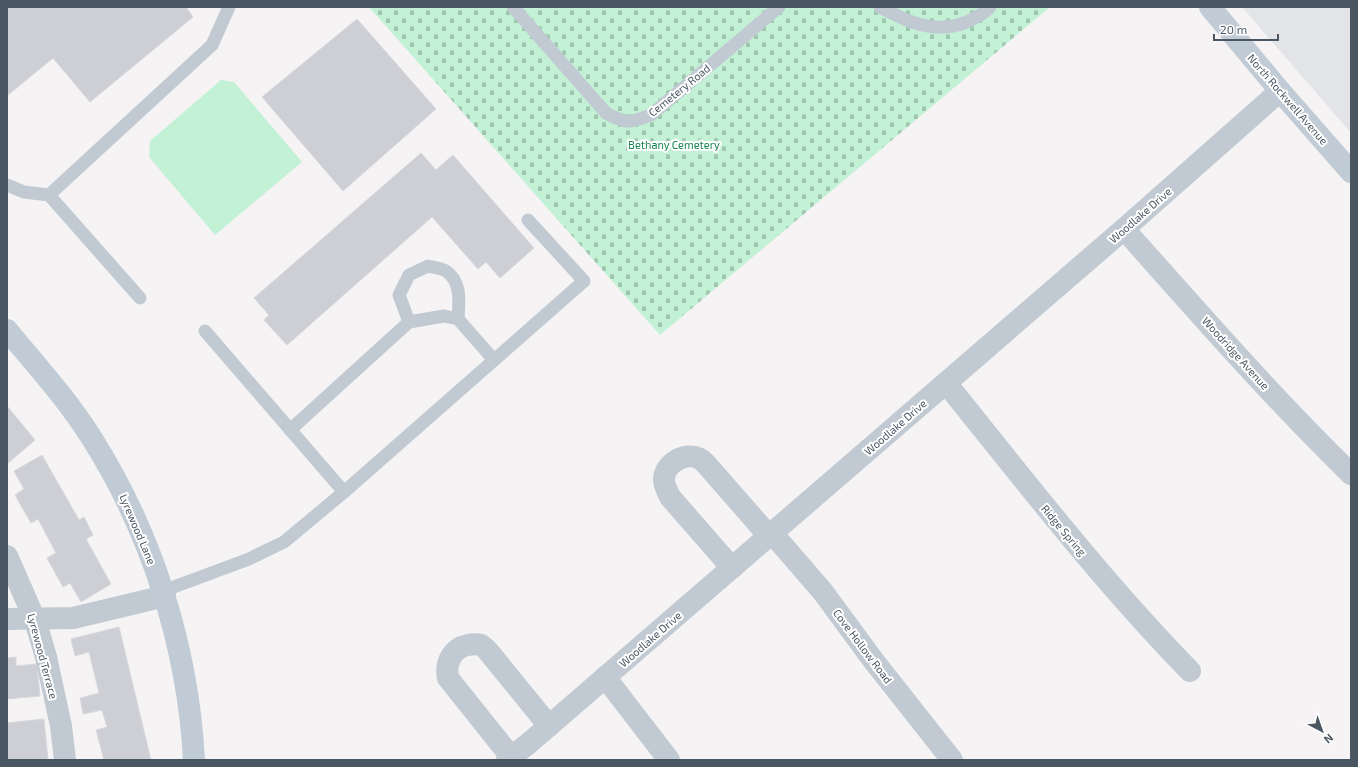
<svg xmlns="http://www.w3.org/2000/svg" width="1358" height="767" font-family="'Exo 2',sans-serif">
  <defs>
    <pattern id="cemetery-stones" width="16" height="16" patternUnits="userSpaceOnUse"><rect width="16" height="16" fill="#c3f1d5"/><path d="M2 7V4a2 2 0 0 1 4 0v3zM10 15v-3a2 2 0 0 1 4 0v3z" fill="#a0c6b0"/></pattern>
  </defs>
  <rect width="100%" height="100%" fill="#f5f3f3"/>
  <path fill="#e2e4e7" d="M1242,7H1351V133Z"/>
  <path fill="url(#cemetery-stones)" d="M369,7H1050L660,335Z"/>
  <path fill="#c3f1d5" d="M221,80L234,82L302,162L215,235L149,157L150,141Z"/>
  <g fill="#cdcfd5" stroke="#d7d9de">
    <path d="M7,7H186L193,17L90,102L53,58L7,96Z"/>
    <path d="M357,19L436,109L343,191L262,97Z"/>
    <path d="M421,153L436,170L453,155L534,248L500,278L486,262L478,269L432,217L287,345L264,320L269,315L254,298Z"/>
    <path d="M7,406L35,440L7,464Z"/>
    <path d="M42,455L79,520L84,517L93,535L86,539L111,584L81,602L70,583L63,587L47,558L56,553L38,519L31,523L15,495L24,489L14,471Z"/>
    <path d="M119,627L151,760H104L96,730L107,727L102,710L83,714L80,698L99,693L89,652L75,656L71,639Z"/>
    <path d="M16,657V666L37,664L40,696L7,699V658Z"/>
    <path d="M44,719L48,760H7V723Z"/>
  </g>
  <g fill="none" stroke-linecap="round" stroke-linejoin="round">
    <g stroke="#c1cad2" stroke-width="13">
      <path d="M513,7L606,113C626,124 630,123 651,115L779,7"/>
      <path d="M880,7C908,22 933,34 964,23C974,19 983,15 990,7"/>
      <path d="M7,185L24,192L49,195L212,45L229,7"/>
      <path d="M49,195L140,298"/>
      <path d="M409,322L399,295L409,275L428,266C433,267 441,268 446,271C462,282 459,302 458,319"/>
      <path d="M205,331L344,492"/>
      <path d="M290,430L409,322L444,316L458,319L494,360"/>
      <path d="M163,591L249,559L284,542L344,492L584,281L528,220"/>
    </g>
    <g stroke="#c1cad2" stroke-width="22">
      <path d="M1124,229C1198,312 1271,396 1351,474"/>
      <path d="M946,383C1025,481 1102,581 1190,671"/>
      <path d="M772,533L823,592L873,660L952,760"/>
      <path d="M7,556L35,620L46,657L61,726L65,760"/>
      <path d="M732,568L670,497C668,492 664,486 664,480C664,464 684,452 698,458C701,459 704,462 706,464L769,536"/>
      <path d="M7,619L73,618L165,596"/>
      <path d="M605,677L669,760"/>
      <path d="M511,757L448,678C445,663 452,648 468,645C472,644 477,644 481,645C483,646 486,649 488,651L549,726"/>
      <path d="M507,760L528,744L1124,229L1280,91"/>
    </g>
    <g stroke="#c1cbd6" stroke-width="22">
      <path d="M1210,7L1280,91L1351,172"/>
      <path d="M7,330C36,365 67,399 91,437C152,533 188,647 194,760"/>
    </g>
  </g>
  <g text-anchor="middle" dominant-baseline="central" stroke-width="4" stroke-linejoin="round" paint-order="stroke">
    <g font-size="11" fill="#4a5661" stroke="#fff">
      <text transform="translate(679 90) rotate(-39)">Cemetery Road</text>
      <text transform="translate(1288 99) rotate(49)">North Rockwell Avenue</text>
      <text transform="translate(1140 215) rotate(-41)">Woodlake Drive</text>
      <text transform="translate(1236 353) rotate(48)">Woodridge Avenue</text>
      <text transform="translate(895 427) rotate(-41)">Woodlake Drive</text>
      <text transform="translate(138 529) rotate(67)">Lyrewood Lane</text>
      <text transform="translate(1064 530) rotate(50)">Ridge Spring</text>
      <text transform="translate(650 639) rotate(-41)">Woodlake Drive</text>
      <text transform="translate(863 646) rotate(53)">Cove Hollow Road</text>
      <text transform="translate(43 656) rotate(75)">Lyrewood Terrace</text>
    </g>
    <g font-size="11" fill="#17864f" stroke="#fff">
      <text x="674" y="144">Bethany Cemetery</text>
    </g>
  </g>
  <rect width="1358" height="767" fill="none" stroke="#4a5661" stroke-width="16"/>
  <g transform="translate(1322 731) rotate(139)" stroke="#ffffff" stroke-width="3" paint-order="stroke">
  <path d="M0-3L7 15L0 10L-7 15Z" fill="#4a5661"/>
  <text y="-6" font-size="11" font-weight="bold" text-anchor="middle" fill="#4a5661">N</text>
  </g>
  <path d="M1214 34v6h64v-6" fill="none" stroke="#4a5661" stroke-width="2"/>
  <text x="1220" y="34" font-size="12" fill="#4a5661" stroke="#ffffff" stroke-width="3" paint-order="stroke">20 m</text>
</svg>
